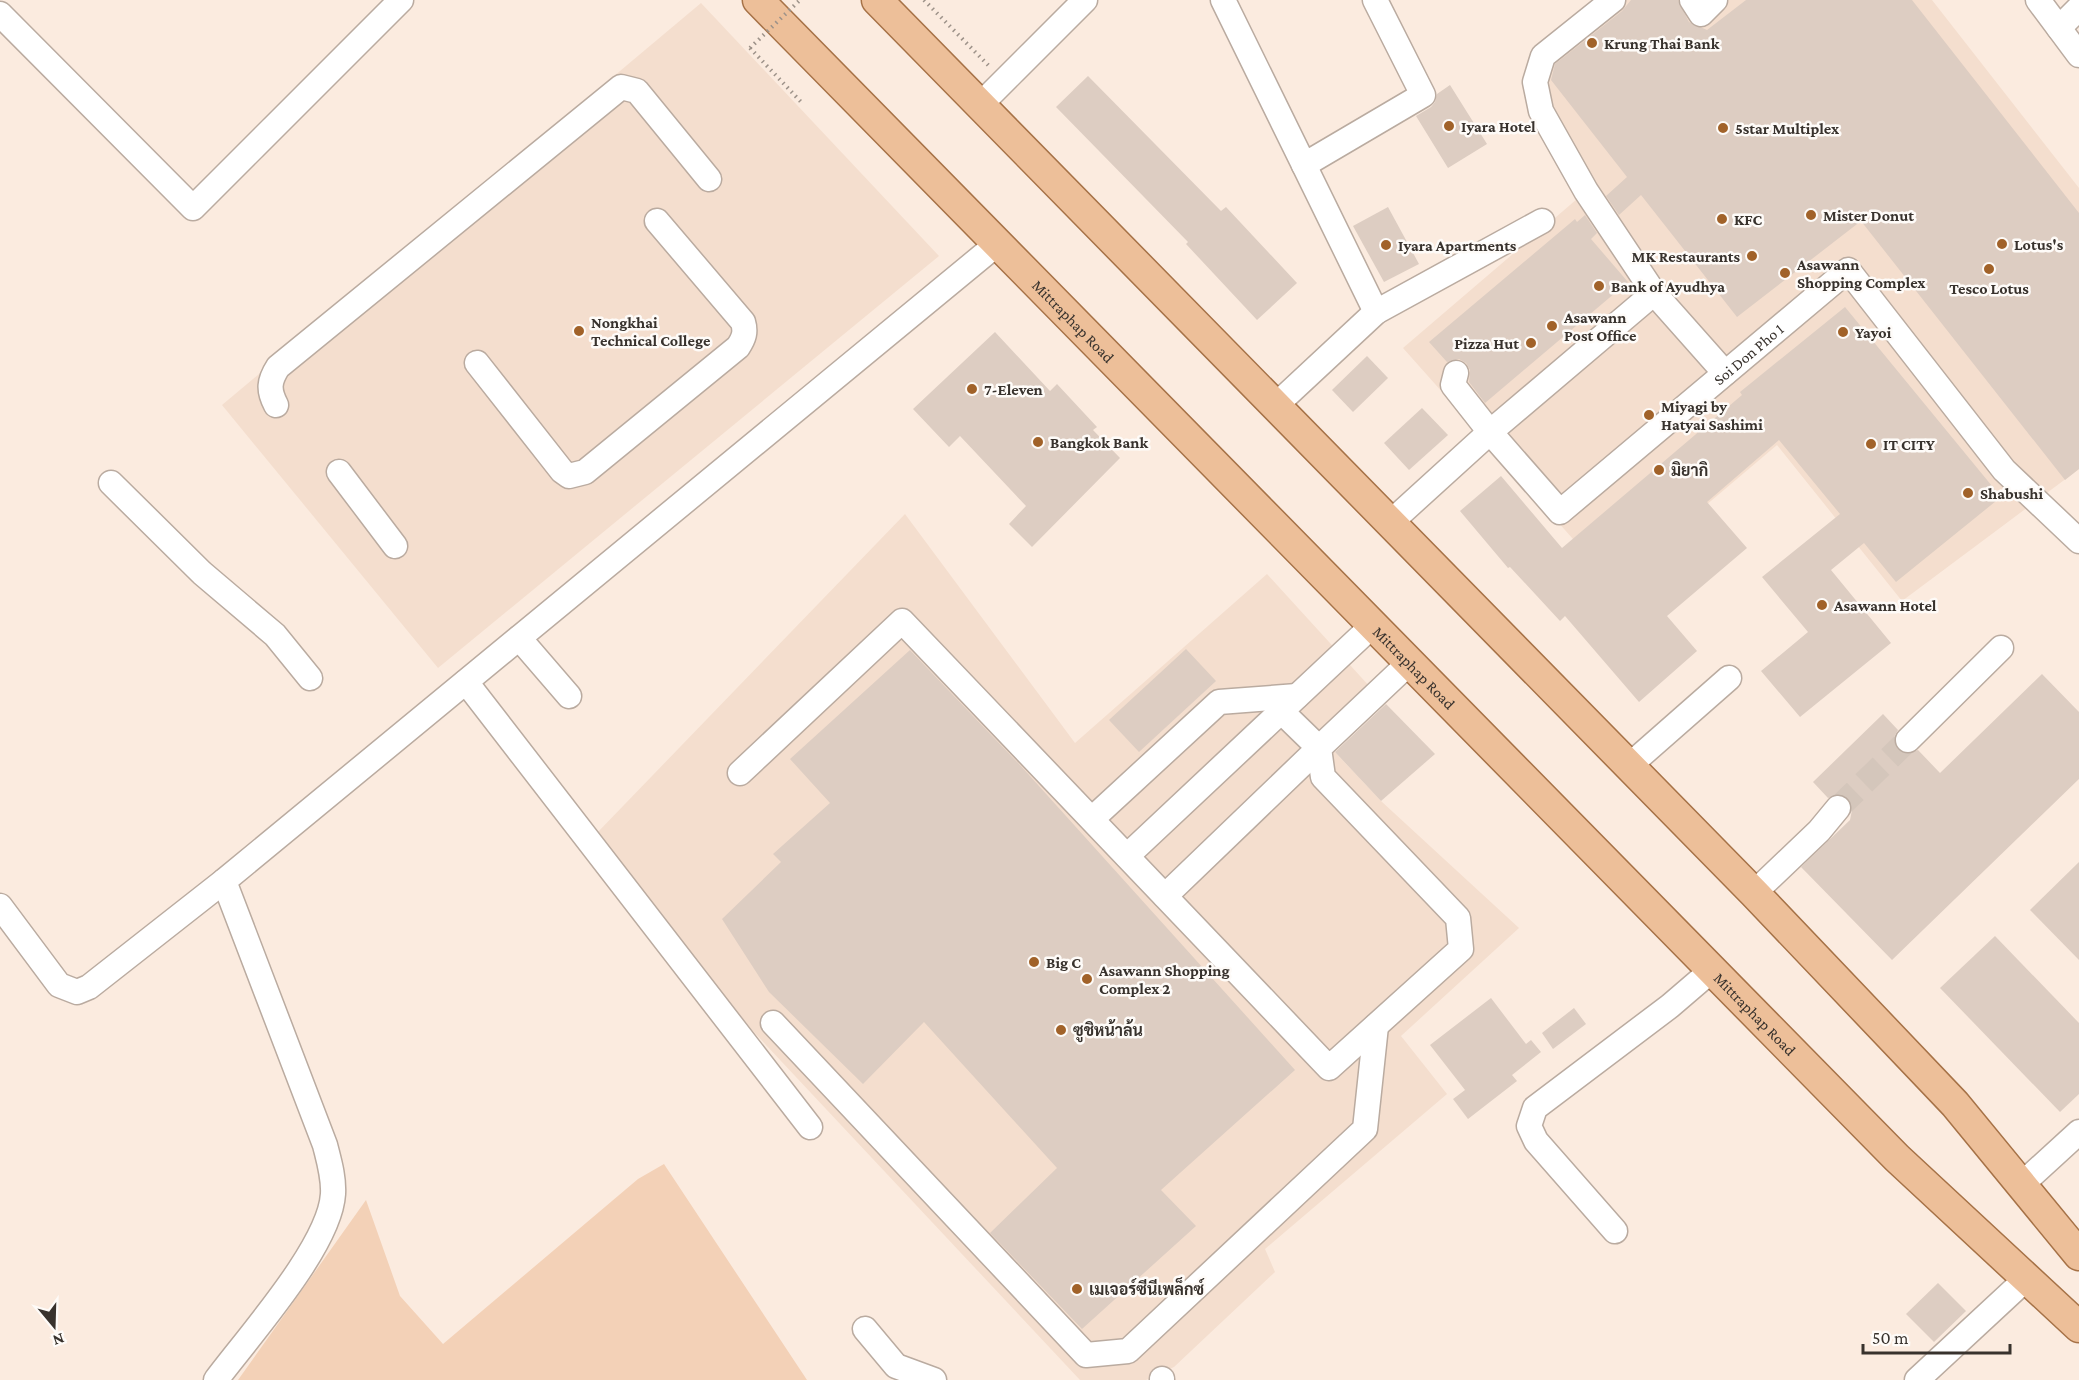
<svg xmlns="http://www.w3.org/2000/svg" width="2079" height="1380" font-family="'Crimson Pro',Sarabun,serif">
  <rect width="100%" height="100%" fill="#fbebdf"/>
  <g fill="#f4dece">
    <path d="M1607,0H1714L1719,7L1729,0H1932L2079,188V469L1902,601L1777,445L1613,584L1403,348L1577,199L1527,111L1528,58Z"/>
    <path d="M701,3L939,256L438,668L222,405Z"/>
    <path d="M905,514L1075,743L1267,574L1381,699L1331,748L1381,801L1519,928L1401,1036L1447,1094L1265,1249L1275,1272L1174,1367L1146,1380H1080L752,1030L596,834Z"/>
  </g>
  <path fill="#f3d1b7" d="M664,1164L807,1380H238L366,1200L400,1296L443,1344L638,1179Z"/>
  <g fill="#ddcdc2">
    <path d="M1631,0H1678L1689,22L1707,30L1746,0H1912L2079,213V469L2065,480L1861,221L1737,317L1641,195L1619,215L1606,196L1627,177L1551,80L1555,64L1622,11Z"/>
    <path d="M1088,76L1221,211L1226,207L1297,283L1257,320L1186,244L1188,242L1056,107Z"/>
    <path d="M1450,85L1487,144L1448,168L1416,116L1431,107L1435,102L1437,94Z"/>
    <path d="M1388,207L1419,264L1384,282L1353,226Z"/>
    <path d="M1585,215L1597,233L1591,239L1628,282L1485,403L1469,382L1470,370L1466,363L1459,359L1447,362L1429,342L1575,219L1577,222Z"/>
    <path d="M1845,307L2001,497L1896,582L1864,543L1831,570L1891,643L1800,717L1761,671L1808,632L1762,577L1840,514L1779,440L1707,502L1747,548L1667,616L1697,651L1639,702L1565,616L1560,621L1510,567L1508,568L1460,511L1501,476L1562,548L1742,395L1740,392Z"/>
    <path d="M995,332L1050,391L1057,384L1097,427L1093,430L1120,458L1032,547L1009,524L1026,506L960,436L949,447L913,409Z"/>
    <path d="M1367,356L1388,378L1353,412L1332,390Z"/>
    <path d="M1422,408L1448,435L1409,470L1384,443Z"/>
    <path d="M1186,649L1216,681L1139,752L1109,720Z"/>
    <path d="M910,650L1020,765L1295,1070L1161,1190L1196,1226L1082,1329L990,1233L1057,1168L924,1022L863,1084L769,992L722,919L781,862L773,854L830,803L790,759Z"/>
    <path d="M2042,674L2079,712V779L1892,960L1801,867L1850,820L1852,810L1847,797L1840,794L1828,798L1813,782L1883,714L1898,730L1894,737L1898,750L1905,754L1918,750L1940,773Z"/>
    <path d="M1386,704L1435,754L1381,801L1335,752Z"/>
    <path d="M2079,862V960L2030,910Z"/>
    <path d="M1995,936L2079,1023V1094L2060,1112L1940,988Z"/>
    <path d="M1491,998L1526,1044L1531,1040L1541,1052L1512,1075L1517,1081L1468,1119L1453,1099L1465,1090L1430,1045Z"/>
    <path d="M1574,1008L1586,1024L1553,1049L1542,1033Z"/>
    <path d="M1938,1283L1966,1311L1934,1342L1906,1314Z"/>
  </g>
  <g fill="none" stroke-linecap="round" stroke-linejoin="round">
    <path stroke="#d4c6bb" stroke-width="24" stroke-dasharray="24 12" stroke-linecap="butt" d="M1838,808L1908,740"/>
    <defs>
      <g id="minor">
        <path d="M1223,0L1304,165L1423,95L1375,0"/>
        <path d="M1613,0L1543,56L1535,82L1541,111L1586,191L1654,293L1725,373"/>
        <path d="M1692,0L1701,14L1715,0"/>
        <path d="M2038,0L2079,55"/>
        <path d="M0,14L193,208L401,0"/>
        <path d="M2059,28L2079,8"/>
        <path d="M980,105L1085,0"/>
        <path d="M1304,165L1376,312"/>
        <path d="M477,363L562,471L569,476L585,472L738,347C744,338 746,332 743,322L657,221"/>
        <path d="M1456,373L1453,385L1490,432L1654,293"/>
        <path d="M276,405C268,390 269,381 278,367L621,87L637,91L709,179"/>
        <path d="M1275,406L1376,312L1542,221"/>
        <path d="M339,472L395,546"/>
        <path d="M111,483L202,573L275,635L310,678"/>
        <path id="s1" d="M1391,522L1490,432L1560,512L1848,270L2004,470L2079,541"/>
        <path d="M519,638L569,696"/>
        <path d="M466,682L810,1127"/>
        <path d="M1908,740L2001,648"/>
        <path d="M1630,765L1729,678"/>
        <path d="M740,773L902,621L1329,1068L1461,949L1458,918L1323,777L1319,748L1408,664"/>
        <path d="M1092,819L1219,702L1297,696"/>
        <path d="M1127,856L1372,626"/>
        <path d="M1754,893L1819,831L1838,808"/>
        <path d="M1165,896L1319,748L1281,711"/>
        <path d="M0,906L59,985L77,992L89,987L224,881"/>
        <path d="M773,1023L1086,1355L1128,1351L1365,1129L1376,1026"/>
        <path d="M2021,1185L2079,1132"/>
        <path d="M1615,1231L1536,1141L1529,1126L1535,1108L1670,1006L1712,970"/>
        <path d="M865,1329L896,1366L934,1380"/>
        <path d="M1162,1379V1380"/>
        <path d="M216,1380C248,1337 330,1246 333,1194C334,1177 329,1161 325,1145L224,881L997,244"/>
        <path d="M1917,1380L2027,1278"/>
      </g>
      <g id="major">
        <path id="s2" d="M758,0L1897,1158L2079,1327"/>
        <path d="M877,0L1754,893L1955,1104L2079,1255"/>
      </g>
    </defs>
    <use href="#minor" stroke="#baaba0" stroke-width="27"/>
    <use href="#major" stroke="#a67247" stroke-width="33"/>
    <g stroke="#9d9289" stroke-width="4" stroke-dasharray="1.5 4.5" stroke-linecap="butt">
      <path d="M924,0L991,68"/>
      <path d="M750,48L803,104"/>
    </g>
    <use href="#minor" stroke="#fff" stroke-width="24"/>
    <use href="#major" stroke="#edbf99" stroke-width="30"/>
    <path stroke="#9d9289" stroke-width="4" stroke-dasharray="1.5 4.5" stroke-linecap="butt" d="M750,48L800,0"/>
  </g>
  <g fill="#a16229" stroke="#fefbf8" stroke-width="2">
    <circle cx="1592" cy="43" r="6"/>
    <circle cx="1449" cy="126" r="6"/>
    <circle cx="1723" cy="128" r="6"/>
    <circle cx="1811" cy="215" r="6"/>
    <circle cx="1722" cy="219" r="6"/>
    <circle cx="2002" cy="244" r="6"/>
    <circle cx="1386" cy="245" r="6"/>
    <circle cx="1752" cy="256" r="6"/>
    <circle cx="1989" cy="269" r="6"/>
    <circle cx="1785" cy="273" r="6"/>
    <circle cx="1599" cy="286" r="6"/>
    <circle cx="1552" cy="326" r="6"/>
    <circle cx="579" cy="331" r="6"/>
    <circle cx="1843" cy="332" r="6"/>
    <circle cx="1531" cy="343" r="6"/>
    <circle cx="972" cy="389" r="6"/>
    <circle cx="1649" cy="415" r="6"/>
    <circle cx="1038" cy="442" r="6"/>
    <circle cx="1871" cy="444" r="6"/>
    <circle cx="1659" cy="470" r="6"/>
    <circle cx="1968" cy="493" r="6"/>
    <circle cx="1822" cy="605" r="6"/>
    <circle cx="1034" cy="962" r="6"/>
    <circle cx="1087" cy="979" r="6"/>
    <circle cx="1061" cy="1030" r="6"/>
    <circle cx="1077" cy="1289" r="6"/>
  </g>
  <g text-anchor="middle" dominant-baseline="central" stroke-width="5" stroke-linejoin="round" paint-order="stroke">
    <g font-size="16" font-weight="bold" fill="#38322d" stroke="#fefbf8" text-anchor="start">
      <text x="1604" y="43">Krung Thai Bank</text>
      <text x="1461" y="126">Iyara Hotel</text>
      <text x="1735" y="128">5star Multiplex</text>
      <text x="1823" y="215">Mister Donut</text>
      <text x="1734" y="219">KFC</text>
      <text x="2014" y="244">Lotus's</text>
      <text x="1398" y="245">Iyara Apartments</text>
      <text x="1740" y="256" text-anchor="end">MK Restaurants</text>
      <text x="1797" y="264">Asawann<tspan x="1797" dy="18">Shopping Complex</tspan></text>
      <text x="1611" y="286">Bank of Ayudhya</text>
      <text x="1989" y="288" text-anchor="middle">Tesco Lotus</text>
      <text x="1564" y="317">Asawann<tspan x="1564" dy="18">Post Office</tspan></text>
      <text x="591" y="322">Nongkhai<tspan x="591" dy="18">Technical College</tspan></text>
      <text x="1855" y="332">Yayoi</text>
      <text x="1519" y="343" text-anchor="end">Pizza Hut</text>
      <text x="984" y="389">7-Eleven</text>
      <text x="1661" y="406">Miyagi by<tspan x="1661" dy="18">Hatyai Sashimi</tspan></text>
      <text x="1050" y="442">Bangkok Bank</text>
      <text x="1883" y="444">IT CITY</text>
      <text x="1671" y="470">มิยากิ</text>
      <text x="1980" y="493">Shabushi</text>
      <text x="1834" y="605">Asawann Hotel</text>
      <text x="1046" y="962">Big C</text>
      <text x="1099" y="970">Asawann Shopping<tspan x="1099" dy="18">Complex 2</tspan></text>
      <text x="1073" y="1030">ซูชิหน้าล้น</text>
      <text x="1089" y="1289">เมเจอร์ซีนีเพล็กซ์</text>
    </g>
    <g font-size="16" fill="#38322d" stroke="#fefbf8">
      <text stroke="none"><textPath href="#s2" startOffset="450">Mittraphap Road</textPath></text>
      <text stroke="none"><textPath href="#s1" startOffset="486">Soi Don Pho 1</textPath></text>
      <text stroke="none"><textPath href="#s2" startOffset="936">Mittraphap Road</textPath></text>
      <text stroke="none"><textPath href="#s2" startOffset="1422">Mittraphap Road</textPath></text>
    </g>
  </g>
  <g transform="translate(54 1326) rotate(161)" stroke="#fefbf8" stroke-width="4.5" paint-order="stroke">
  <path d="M0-4.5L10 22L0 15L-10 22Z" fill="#38322d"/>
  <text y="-9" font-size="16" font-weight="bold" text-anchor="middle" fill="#38322d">N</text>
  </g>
  <path d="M1863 1344v9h147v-9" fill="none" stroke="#38322d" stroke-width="3"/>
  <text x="1872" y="1344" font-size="18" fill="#38322d" stroke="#fefbf8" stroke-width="4.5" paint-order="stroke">50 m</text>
</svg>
